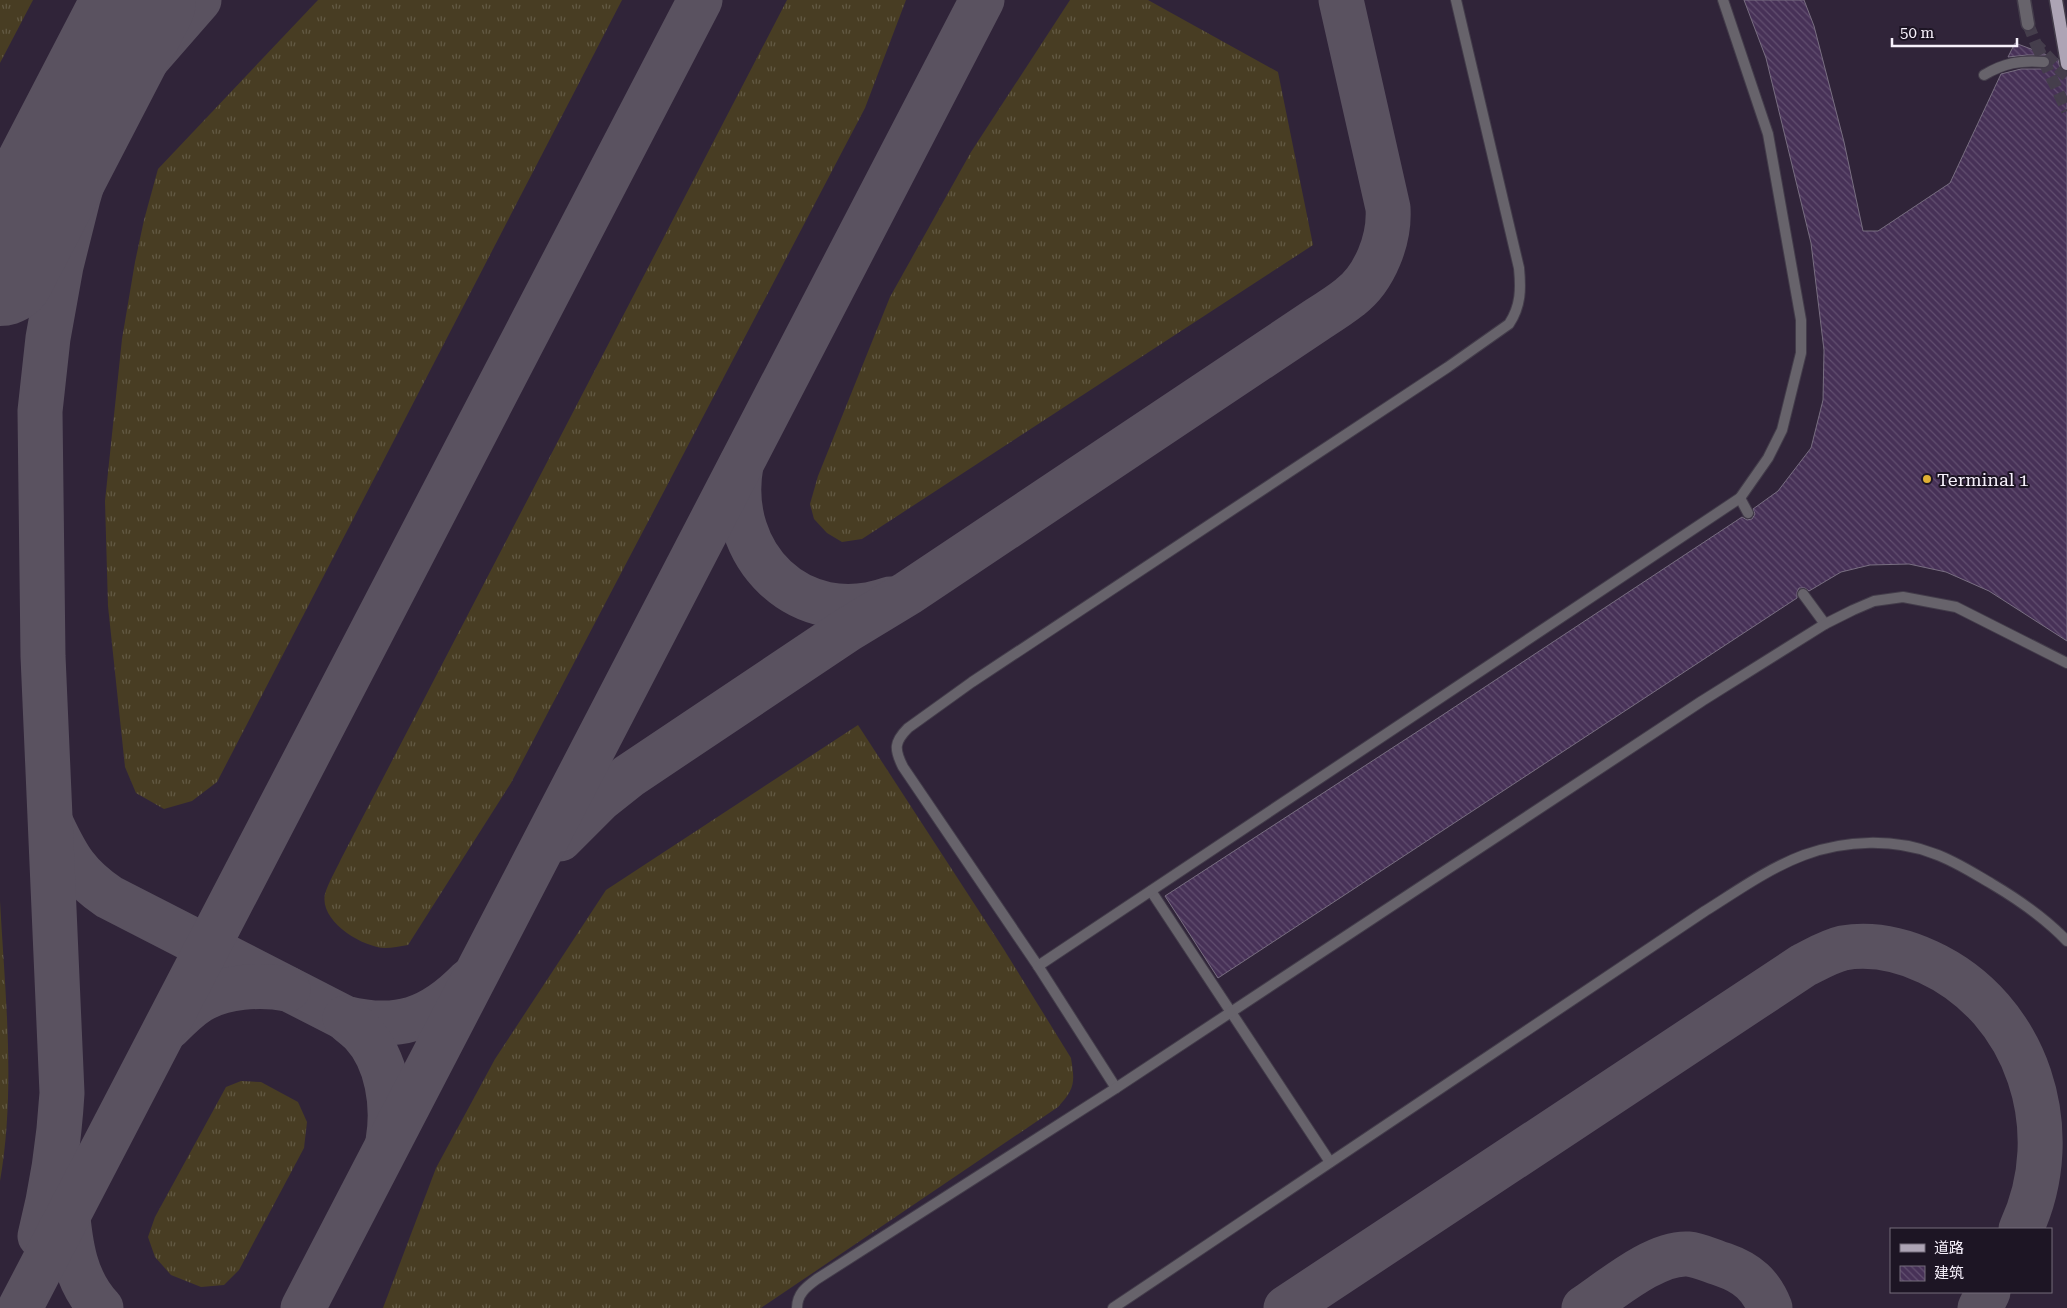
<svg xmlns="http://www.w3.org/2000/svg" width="2067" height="1308" font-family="'Roboto Serif','Noto Sans SC',serif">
  <defs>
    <pattern id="grass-tufts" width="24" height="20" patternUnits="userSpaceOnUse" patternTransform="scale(1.25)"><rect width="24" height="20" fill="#483d23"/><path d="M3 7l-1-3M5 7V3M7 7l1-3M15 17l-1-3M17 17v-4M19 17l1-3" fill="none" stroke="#635a44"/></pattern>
    <pattern id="building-back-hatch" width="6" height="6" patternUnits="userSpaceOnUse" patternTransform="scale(1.25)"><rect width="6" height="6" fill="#473157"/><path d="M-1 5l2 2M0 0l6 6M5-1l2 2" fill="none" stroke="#624f70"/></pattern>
  </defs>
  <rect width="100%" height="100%" fill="#261e2d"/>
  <path fill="#302439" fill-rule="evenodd" d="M0,0H2067V1308H0ZM1891,1229H2051V1292H1891Z"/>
  <g fill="url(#grass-tufts)">
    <path d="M0,0H33L0,63Z"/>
    <path d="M318,0H622L217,782L192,801L164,809L136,793L125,767L108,606L105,501L122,339L135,262L144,220L158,169Z"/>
    <path d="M787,0H906L865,108L511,783L408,945C400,946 392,948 385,948C362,947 319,921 325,894C328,883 336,870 341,859Z"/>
    <path d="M1070,0H1148L1278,72L1313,245L862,539L842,542L827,533L814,519L810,504L818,476L890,297L971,152Z"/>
    <path d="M858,725L1003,948L1071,1058C1075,1083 1075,1088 1058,1107L761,1308H383L436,1168L495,1059L606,890Z"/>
    <path d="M0,901C5,994 16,1089 0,1181Z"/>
    <path d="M241,1081L261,1082L298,1102L307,1122L304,1148L239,1270L224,1285L201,1287L171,1275L155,1257L148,1237L155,1217L226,1087Z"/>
  </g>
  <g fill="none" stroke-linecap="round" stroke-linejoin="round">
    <g stroke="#5a5260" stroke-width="45">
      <path d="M123,87L199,0"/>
      <path d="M11,249L81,145"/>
      <path d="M741,465C725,555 799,631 890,599"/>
      <path d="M52,825C68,859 78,876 109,897L345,1018C397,1031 431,1020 469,981"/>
      <path d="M560,839L600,799L629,776L847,630L908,593L1318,319C1329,312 1340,305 1350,297C1375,278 1390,239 1388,208L1341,0"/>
      <path d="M345,1018C350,1023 357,1028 362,1033C388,1061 394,1106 388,1141"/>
      <path d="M169,1027C178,1018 188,1008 199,1001C224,986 260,984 288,989"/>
      <path d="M67,1207C70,1244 75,1281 101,1308"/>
      <path d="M40,1236C52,1189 59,1142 62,1093L43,656L40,411L48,338L61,266L78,198L102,116L144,0"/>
      <path d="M20,1308L700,0"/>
      <path d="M303,1308L982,0"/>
      <path d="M1286,1308L1804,965C1816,959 1830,951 1843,948C1873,943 1900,949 1928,962C2028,1008 2067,1131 2021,1229"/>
      <path d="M1584,1308C1611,1290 1655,1252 1688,1254C1700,1255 1713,1262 1724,1265C1747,1273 1761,1285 1770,1308"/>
      <path d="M1980,1308L1988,1292"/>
    </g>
    <path stroke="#5a5260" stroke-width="112" d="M0,270L140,0"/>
  </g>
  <path fill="url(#building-back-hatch)" stroke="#786e81" d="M1744,0H1804L1814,26L1844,142L1863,231H1878L1950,183L2001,74L2021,69H2044L2050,65V59L2045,55H2027L2008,57L2015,43L2058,59L2060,69L2067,72V641L1989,591L1946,572L1909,564L1870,565L1841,572L1809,591L1805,588H1799L1797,592V598L1218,978L1165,896L1426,726L1742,517L1747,520L1752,519L1755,514L1753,509L1778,491L1811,448L1823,400L1824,350L1811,243L1766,58Z"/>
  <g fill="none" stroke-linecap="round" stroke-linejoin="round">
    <g stroke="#453e4c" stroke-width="12" stroke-dasharray="12 6" stroke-linecap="butt">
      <path d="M2028,24L2036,44L2067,77"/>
      <path d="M2036,44L2067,111"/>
    </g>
    <defs>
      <g id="lane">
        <path d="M1984,75C2004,63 2020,60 2044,62"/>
        <path d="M1740,498L1748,513"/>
        <path d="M1803,594L1825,624"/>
        <path d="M1151,891L1330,1162"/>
        <path d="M1038,966L903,767C894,749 894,742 908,728L972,682L1448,367L1509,324C1521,306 1521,289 1519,268L1456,0"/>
        <path d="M1116,1088L1038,966L1740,498L1768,458L1782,430L1801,353V320L1768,134L1723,0"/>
        <path d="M797,1308C797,1294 806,1287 817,1279L1116,1088L1702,701L1825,624L1853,610L1874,601L1903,597L1956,607L2067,663"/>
        <path d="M1113,1308L1705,911C1737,891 1769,868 1804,855C1845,840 1894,838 1935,854C1955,861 1973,873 1992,884C2019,900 2045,918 2067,941"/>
      </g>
      <path id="street" d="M2024,0L2028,24"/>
      <path id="primary" d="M2056,0L2067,64"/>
    </defs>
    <use href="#lane" stroke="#433c4a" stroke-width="12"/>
    <use href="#street" stroke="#433c4a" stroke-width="15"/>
    <use href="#primary" stroke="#433c4a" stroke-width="15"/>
    <use href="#lane" stroke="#67636b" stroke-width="10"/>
    <use href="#street" stroke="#67636b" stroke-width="12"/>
    <use href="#primary" stroke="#ada4b5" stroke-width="12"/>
  </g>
  <circle fill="#dfb034" stroke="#1d1524" stroke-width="2" cx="1927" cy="479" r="5"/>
  <g text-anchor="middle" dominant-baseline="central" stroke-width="4" stroke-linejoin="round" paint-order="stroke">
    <g font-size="18" fill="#f7f1fc" stroke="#1d1524" text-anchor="start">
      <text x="1937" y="479">Terminal 1</text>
    </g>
  </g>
  <rect x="1890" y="1228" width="162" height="65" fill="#1d1524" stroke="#746d7a"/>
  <rect x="1900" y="1244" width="25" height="8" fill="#ada4b5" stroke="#746d7a"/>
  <text x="1934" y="1253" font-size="15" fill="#f7f1fc">道路</text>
  <rect x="1900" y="1266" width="25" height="15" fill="url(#building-back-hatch)" stroke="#746d7a"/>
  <text x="1934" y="1278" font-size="15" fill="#f7f1fc">建筑</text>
  <path d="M1892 38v8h125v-8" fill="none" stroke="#f7f1fc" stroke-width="2.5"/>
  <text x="1900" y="38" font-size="15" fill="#f7f1fc" stroke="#1d1524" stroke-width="4" paint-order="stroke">50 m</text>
</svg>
